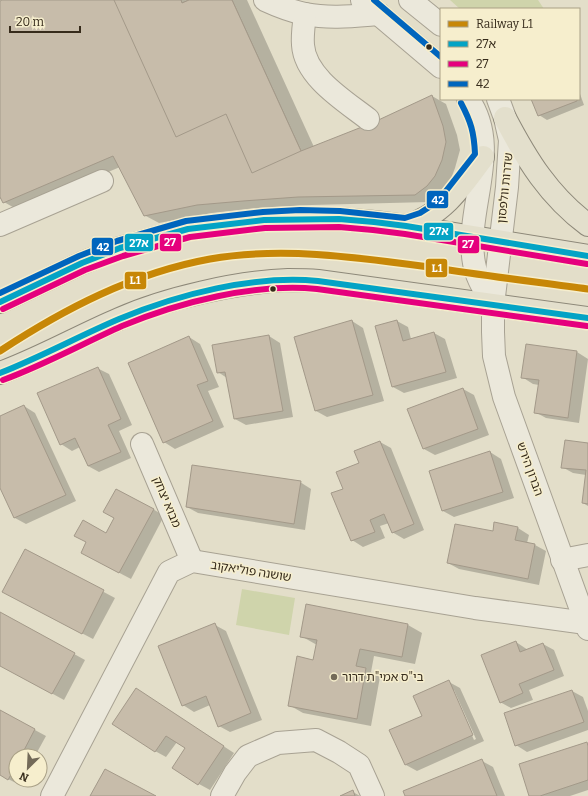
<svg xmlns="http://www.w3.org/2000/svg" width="588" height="796" font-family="Bitter,'Noto Sans Hebrew',serif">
  <rect width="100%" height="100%" fill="#e3dec9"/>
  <g fill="#cfd4ab">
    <path d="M450,0H538L544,9H460Z"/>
    <path d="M242,589L295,598L289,635L236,625Z"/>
  </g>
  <g fill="#0003" fill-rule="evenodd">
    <path d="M4,0H247L314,147L372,124L432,96L446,104L457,135L460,150L455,168L449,184L441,194L429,202L312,205L257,208L212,213L159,223L144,215L120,167L18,210L4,202L2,198L0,199V2Z"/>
    <path d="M579,91L584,105L547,120L539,115L532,99H579Z"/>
    <path d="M352,321L363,328L384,401L327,417L316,411L295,337Z"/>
    <path d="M397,321L408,327L411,339L434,333L445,339L457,378L404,393L393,387Z"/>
    <path d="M269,336L280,343L293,417L246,425L235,419L227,378L218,372Z"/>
    <path d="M189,337L200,344L219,387L208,391L224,427L175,449L164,442Z"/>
    <path d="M527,345L577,352L588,359L579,423L546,418L535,412L539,385L533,384L522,377Z"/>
    <path d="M97,368L109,374L132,425L119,431L131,458L99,472L88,466L80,447L72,451L61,444Z"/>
    <path d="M463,389L474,395L489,435L435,455L424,449L409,409Z"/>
    <path d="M24,406L35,413L76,501L26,524L15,518L0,485V417Z"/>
    <path d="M380,442L391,448L424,530L404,539L392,532L389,523L380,526L385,538L363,547L352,540L344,489L360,464Z"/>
    <path d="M588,444V506L583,503L586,475L573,473L562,467Z"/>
    <path d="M490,452L501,459L514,498L454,517L443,511L430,471Z"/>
    <path d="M300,482L311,489L305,530L198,513L187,507Z"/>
    <path d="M153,509L164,516L131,579L93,559L107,534Z"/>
    <path d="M518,528L529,535L527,543L535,545L546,551L539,585L459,569L448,563L493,533Z"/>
    <path d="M25,550L115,598L93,639L14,598Z"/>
    <path d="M0,613L85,660L64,700L0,665Z"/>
    <path d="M215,625L226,631L262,720L230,732L219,726L210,705L194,712L183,705Z"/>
    <path d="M408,625L422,633L415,664L374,656L371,672L380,677L371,726L303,713L289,705L314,661L317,645L301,636Z"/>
    <path d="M516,642L528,650L543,644L554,650L564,676L529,690L533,700L511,708L500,702Z"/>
    <path d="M449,682L460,688L484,741L417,771L406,765L423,717ZM452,690H454L476,739L474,740Z"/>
    <path d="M136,689L234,753L210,790L199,784L186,748L177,742L166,757L155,751Z"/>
    <path d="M572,691L583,697L588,711V730L527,752L516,745Z"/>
    <path d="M0,711L46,736L35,756H16V780H22L20,785L0,775Z"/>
    <path d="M587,743L588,744V790L570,796H530Z"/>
    <path d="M482,761L493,767L505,796H406Z"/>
    <path d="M353,792L360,796H342Z"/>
  </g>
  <g fill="#c7bcaa" stroke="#a39989">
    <path d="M2,0H181L182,3L189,0H232L301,151L372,123L432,95L443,126L446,142L442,160L435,176L427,186L415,195L298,197L243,201L197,205L144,216L113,156L3,203L0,197V1Z"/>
    <path d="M114,0H181L182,3L189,0H232L301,151L252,173L226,114L176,137Z"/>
    <path d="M531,99H577V101L538,116Z"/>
    <path d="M352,320L373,395L315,411L294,337Z"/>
    <path d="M397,320L403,341L434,332L446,372L392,387L375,326Z"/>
    <path d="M269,335L283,411L234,419L225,372L217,373L212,345Z"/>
    <path d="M189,336L208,381L197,385L213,421L163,443L128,363Z"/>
    <path d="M526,344L577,351L568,418L534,413L539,380L521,378Z"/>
    <path d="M98,367L121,419L108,425L121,452L88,466L75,438L60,445L37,393Z"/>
    <path d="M463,388L478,429L423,449L407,409Z"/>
    <path d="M24,405L66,495L14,518L0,488V416Z"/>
    <path d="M565,440L588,443V504L582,503L586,470L561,468Z"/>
    <path d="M380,441L414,524L392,533L384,514L370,520L375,532L351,541L331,493L343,489L336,472L359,463L354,451Z"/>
    <path d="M490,451L503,492L442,511L429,471Z"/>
    <path d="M192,465L301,481L294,524L186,507Z"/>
    <path d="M116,489L154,509L119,573L81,553L86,542L74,536L83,520L106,533L114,518L103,512Z"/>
    <path d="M494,522L518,527L515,540L535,544L528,579L447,563L455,524L493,531Z"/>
    <path d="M25,549L104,590L82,634L2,592Z"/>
    <path d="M306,604L408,624L402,657L360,649L356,666L366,668L357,719L288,706L297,656L313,660L317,640L300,637Z"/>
    <path d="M0,612L75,653L52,694L0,666Z"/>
    <path d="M215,623L251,713L218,727L206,696L182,706L158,646Z"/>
    <path d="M516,641L520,652L543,643L554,670L519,684L523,693L500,703L481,655Z"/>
    <path d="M449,680L473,735L405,765L389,730L422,716L413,696Z"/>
    <path d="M136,688L224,746L198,785L172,768L185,748L166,736L155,752L112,724Z"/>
    <path d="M572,690L584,722L515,746L504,713Z"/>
    <path d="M0,710L35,729L21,756H16V765L8,780L0,775Z"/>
    <path d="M587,742L588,746V780L540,796H529L519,764Z"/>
    <path d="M482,759L497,796H405L403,791Z"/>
    <path d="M105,769L156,796H90Z"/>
    <path d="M353,790L355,796H340Z"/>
  </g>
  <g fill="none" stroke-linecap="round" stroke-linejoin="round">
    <defs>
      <g id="minor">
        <path d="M265,0C278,6 291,11 305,14C330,19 354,16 379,14"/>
        <path d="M362,0L441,67"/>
        <path d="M410,0L441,25"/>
        <path d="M305,14C304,24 302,35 303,45C305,77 345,101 368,119"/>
        <path d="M468,99C503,149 464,209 474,263C476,278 486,292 493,305"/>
        <path d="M498,99L505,118L510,140L507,187L493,305V332L494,356L504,397L588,629"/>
        <path d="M0,225L102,181"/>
        <path d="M142,444L192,561"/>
        <path d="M562,560L588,555"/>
        <path d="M52,796L169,572L192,561L475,608L586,623"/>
        <path d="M222,796L235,773L248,756L278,743L316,740L339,752L359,765L373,796"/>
      </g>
      <g id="major">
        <path d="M505,118C527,160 549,196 588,225"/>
        <path d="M406,226C442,216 462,186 483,157"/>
        <path d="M0,302L82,263L120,248L188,229L264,220L339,219L374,222L406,226L588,256"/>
        <path d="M0,373C41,358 79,336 119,319C166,298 237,282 288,280C298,280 308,280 318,281L588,318"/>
      </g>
    </defs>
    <use href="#minor" stroke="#a8a293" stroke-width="24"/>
    <use href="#major" stroke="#8d8879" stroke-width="24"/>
    <use href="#minor" stroke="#ebe8db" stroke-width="22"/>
    <use href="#major" stroke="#e3dfcc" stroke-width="22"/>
    <defs>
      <g id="bus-1">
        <path d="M0,302L82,263L120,248L188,229L264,220L339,219L374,222L406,226L588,256"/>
        <path d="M0,373C41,357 79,336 119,319C179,294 253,275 318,281L588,318"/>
      </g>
      <g id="bus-2">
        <path d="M3,309L85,270L123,256L190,237L265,228L339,227L373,230L405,234L587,264"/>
        <path d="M3,380C44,365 82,344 122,326C180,302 254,283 317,289L587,326"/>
      </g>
      <g id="bus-3">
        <path d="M374,0L441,57"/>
        <path d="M0,293L79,256L117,241L186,221L263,212L300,210L340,211L405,218L420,213L431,206L442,196L475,154C474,132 471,122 461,103"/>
      </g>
    </defs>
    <use href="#bus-1" stroke="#f6eecd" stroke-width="9"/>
    <use href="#bus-2" stroke="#f6eecd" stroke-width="9"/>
    <use href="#bus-3" stroke="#f6eecd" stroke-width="9"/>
    <use href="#bus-1" stroke="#03a3c5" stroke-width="6"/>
    <use href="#bus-2" stroke="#e5007d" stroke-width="6"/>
    <use href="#bus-3" stroke="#0065bd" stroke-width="6"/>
    <defs>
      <path id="rail-1" d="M0,351C64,309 133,273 210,259C284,246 362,258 436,268C486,276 537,282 588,289"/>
    </defs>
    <use href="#rail-1" stroke="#f6eecd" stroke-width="10"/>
    <use href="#rail-1" stroke="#c78707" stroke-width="7"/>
  </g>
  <g fill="#362b1b" stroke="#f6eecd" stroke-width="1.5">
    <circle cx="429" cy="47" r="3.5"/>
    <circle cx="273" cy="289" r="3.5"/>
  </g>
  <circle fill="#736a58" stroke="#f6eecd" stroke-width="1.5" cx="334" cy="677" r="4"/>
  <g text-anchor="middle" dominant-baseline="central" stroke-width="3" stroke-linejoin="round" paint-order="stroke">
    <g font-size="12" fill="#362b1b" stroke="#f6eecd">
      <text transform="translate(505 188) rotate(-84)">שדרות וולפסון</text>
      <text transform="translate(530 469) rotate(70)">הברון הירש</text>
      <text transform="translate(167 502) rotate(67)">מבוא יצחק</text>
      <text transform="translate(251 571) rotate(9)">שושנה פוליאקוב</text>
    </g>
    <g font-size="12" fill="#362b1b" stroke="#f6eecd" text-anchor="start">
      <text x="342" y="677">בי"ס אמי"ת דרור</text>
    </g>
  </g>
  <g stroke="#f6eecd" stroke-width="1.5">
    <rect x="426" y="190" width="23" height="19" rx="4" fill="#0065bd"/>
    <rect x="423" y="222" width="31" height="19" rx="4" fill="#03a3c5"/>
    <rect x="159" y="233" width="23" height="19" rx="4" fill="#e5007d"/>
    <rect x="124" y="233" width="30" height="19" rx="4" fill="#03a3c5"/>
    <rect x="457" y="235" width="23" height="19" rx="4" fill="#e5007d"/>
    <rect x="91" y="237" width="23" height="19" rx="4" fill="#0065bd"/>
    <rect x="425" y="258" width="23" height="20" rx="4" fill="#c78707"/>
    <rect x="124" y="271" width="23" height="19" rx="4" fill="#c78707"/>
  </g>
  <g font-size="11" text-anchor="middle" font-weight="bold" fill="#fff">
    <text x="438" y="204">42</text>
    <text x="439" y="235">27א</text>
    <text x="170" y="246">27</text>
    <text x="139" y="247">27א</text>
    <text x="468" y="248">27</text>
    <text x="103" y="251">42</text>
    <text x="437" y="272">L1</text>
    <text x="135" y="284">L1</text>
  </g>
  <rect x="440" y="8" width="140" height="92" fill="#f6eecd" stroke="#a9a086"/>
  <rect x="448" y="21" width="20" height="6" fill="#c78707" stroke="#a9a086"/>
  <text x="476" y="28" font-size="12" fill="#362b1b">Railway L1</text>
  <rect x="448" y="41" width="20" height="6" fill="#03a3c5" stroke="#a9a086"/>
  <text x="476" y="48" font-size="12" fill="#362b1b">27א</text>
  <rect x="448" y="61" width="20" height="6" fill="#e5007d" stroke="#a9a086"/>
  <text x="476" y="68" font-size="12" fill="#362b1b">27</text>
  <rect x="448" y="81" width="20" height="6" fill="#0065bd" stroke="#a9a086"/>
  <text x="476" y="88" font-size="12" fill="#362b1b">42</text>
  <g transform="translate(28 768) rotate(204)"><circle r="19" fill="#f6eecd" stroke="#a9a086"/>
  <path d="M0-3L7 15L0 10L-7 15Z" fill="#736a58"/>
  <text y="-6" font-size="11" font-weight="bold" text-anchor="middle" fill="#362b1b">N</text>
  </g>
  <path d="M10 26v6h70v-6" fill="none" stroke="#362b1b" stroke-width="2"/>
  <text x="16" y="26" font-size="12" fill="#362b1b" stroke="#f6eecd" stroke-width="3" paint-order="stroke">20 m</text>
</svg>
